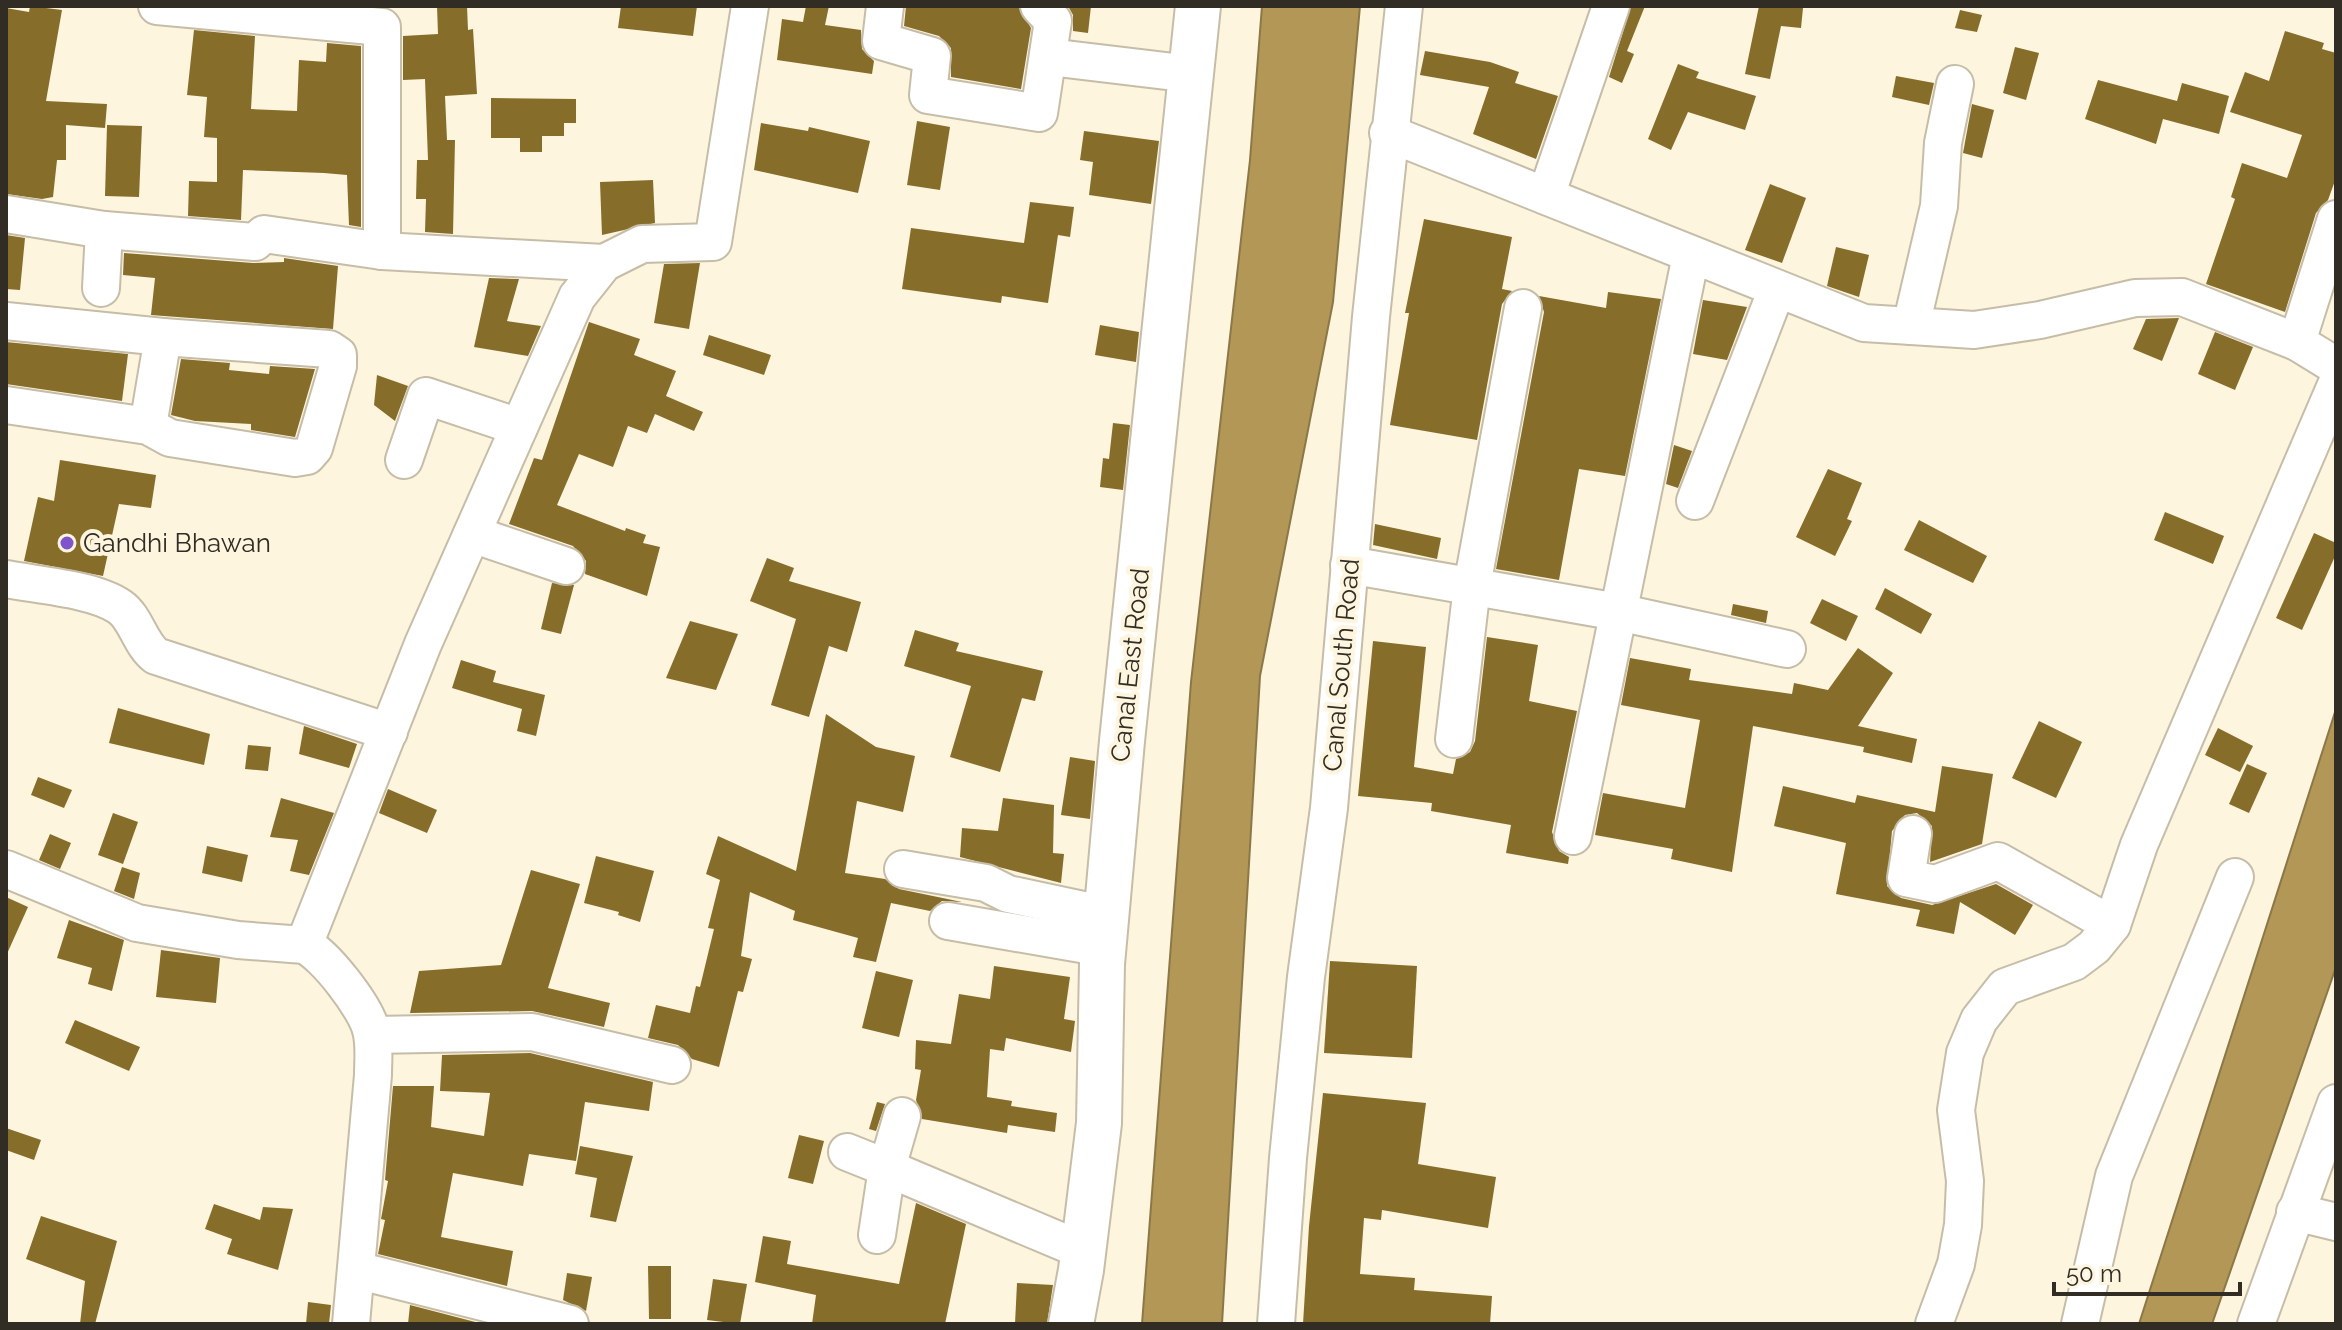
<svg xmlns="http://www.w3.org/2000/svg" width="2342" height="1330" font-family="Raleway,sans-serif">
  <rect width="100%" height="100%" fill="#fef5df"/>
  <g fill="#b39756" stroke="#8c7747" stroke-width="2">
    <path d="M1262,6H1360L1333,302L1260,676L1222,1324H1142L1191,682L1250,160Z"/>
    <path d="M2336,709V967L2212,1324H2139Z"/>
  </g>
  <g fill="#876d2a">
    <path d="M30,6L62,10L46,101L107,104L105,128L66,125V160H57L53,197L42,199L6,194V8L29,12Z"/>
    <path d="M437,6H467L468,30L473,29L477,94L445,96L447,140H455L453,234L425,232L426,199H416L417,160H428L425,79L403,80V36L438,34Z"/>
    <path d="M621,6H697L693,36L618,28Z"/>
    <path d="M806,6H829L825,25L861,30L862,49L874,61L872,74L777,60L782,19L803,22Z"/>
    <path d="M906,6H1018L1031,28L1021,89L951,77V48L939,36L904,26Z"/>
    <path d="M1068,6H1091L1088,33L1073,31V15Z"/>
    <path d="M1631,6H1645L1627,51L1634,54L1622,83L1609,77Z"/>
    <path d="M1759,6L1803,8L1801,28L1781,26L1770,79L1745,74Z"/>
    <path d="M1960,10L1982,15L1977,32L1955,28Z"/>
    <path d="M194,30L255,36L251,109L297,111L299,60L326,62L327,43L361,46V227L349,225L347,175L324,173L243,170L241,220L188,216L189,181L217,182V138L204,137L207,97L187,95Z"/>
    <path d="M2285,31L2324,43L2322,49L2336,53V178L2328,200L2316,213L2285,312L2206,284L2235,199L2231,197L2242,163L2287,178L2302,135L2230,112L2245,72L2269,81Z"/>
    <path d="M2015,47L2039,53L2026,100L2003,93Z"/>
    <path d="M1425,51L1490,62L1519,72L1515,83L1558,96L1536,159L1473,134L1489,87L1420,75Z"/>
    <path d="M1678,64L1699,72L1696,78L1756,96L1745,130L1688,112L1671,150L1648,139Z"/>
    <path d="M1896,76L1934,83L1929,105L1892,97Z"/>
    <path d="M2098,80L2177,101L2182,83L2229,96L2219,134L2163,119L2156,144L2085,119Z"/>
    <path d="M491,98L576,99V123H564V136H542V152H520V138H491Z"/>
    <path d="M1972,104L1994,110L1982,158L1963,153Z"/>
    <path d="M917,121L950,127L940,190L907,185Z"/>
    <path d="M761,123L808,131L809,127L870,141L858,193L754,170Z"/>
    <path d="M107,125L142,126L139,197L105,196Z"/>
    <path d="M1084,131L1159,141L1151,204L1089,195L1093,162L1080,160Z"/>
    <path d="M653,180L655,223L602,235L600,182Z"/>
    <path d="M1770,184L1806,198L1782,263L1745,250Z"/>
    <path d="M1030,202L1074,207L1070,237L1058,235L1048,303L1002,296L1001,303L902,289L911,228L1024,243Z"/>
    <path d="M1424,219L1512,237L1502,289L1512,291L1502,304L1477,440L1390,425L1409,313H1405Z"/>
    <path d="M6,235L25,238L20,290L6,289Z"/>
    <path d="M1836,247L1869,255L1859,297L1827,286Z"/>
    <path d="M124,253L253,263L284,262V258L338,266L333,329L151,315L155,278L123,275Z"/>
    <path d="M700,263L689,329L654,323L664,264Z"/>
    <path d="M489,278L519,279L507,321L541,326L528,356L474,347Z"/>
    <path d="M1608,292L1661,299L1625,476L1579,469L1559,580L1496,569L1544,312L1539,296L1606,308Z"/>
    <path d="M1703,300L1747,307L1727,360L1693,354Z"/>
    <path d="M2179,318L2162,361L2133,349L2146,319Z"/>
    <path d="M589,322L640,339L634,355L676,371L666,396L703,412L694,431L655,414L647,433L628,426L613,467L579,454L557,505L625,531L626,528L646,535L643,543L660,547L647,596L585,574L586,561L573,546L509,524L534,458L542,460Z"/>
    <path d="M1100,325L1139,332L1136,362L1095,355Z"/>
    <path d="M2215,332L2253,347L2235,390L2198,374Z"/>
    <path d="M709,335L771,355L764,375L703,355Z"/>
    <path d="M6,342L128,354L122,401L6,384Z"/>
    <path d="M181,359L230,363L229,370L269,374L270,366L315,369L295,437L251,430V424L195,421L171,415Z"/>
    <path d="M377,375L408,386L395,421L374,405Z"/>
    <path d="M1113,423L1130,425L1123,490L1100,487L1103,458L1109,459Z"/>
    <path d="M1674,445L1692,451L1678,488L1666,484Z"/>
    <path d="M60,460L156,475L151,508L119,504L103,576L24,561L38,497L54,501Z"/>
    <path d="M1828,469L1862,483L1847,519L1852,521L1835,556L1796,537Z"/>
    <path d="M2165,512L2224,536L2213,564L2154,540Z"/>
    <path d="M1919,520L1987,556L1973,583L1904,550Z"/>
    <path d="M1375,524L1441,538L1437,559L1373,545Z"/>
    <path d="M2314,533L2336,543V554L2302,630L2276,618Z"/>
    <path d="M767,558L794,568L789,581L861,602L847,652L829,646L809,717L771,705L796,619L750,601Z"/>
    <path d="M552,583L574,585L561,634L541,629Z"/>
    <path d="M1885,588L1932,614L1921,634L1875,609Z"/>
    <path d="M1822,599L1858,616L1846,641L1810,623Z"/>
    <path d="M1733,604L1768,611L1766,623L1731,615Z"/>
    <path d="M690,621L738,634L716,690L666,678Z"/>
    <path d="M915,630L959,643L956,651L1043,671L1035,701L1022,698L1000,772L950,757L971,686L904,666Z"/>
    <path d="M1487,637L1538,645L1529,701L1577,711L1552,832L1559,851L1569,857L1568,864L1506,853L1511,825L1431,811L1432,803L1358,796L1373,641L1426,647L1414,767L1453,774L1456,759L1470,752L1475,741Z"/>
    <path d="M1858,648L1893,673L1858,726L1917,739L1912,763L1863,752L1864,747L1753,726L1732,872L1671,859L1673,849L1595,835L1603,793L1685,808L1700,720L1621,705L1630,658L1691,669L1689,680L1792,694L1794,683L1828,690Z"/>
    <path d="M461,660L496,671L493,682L545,695L536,736L517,731L522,709L452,688Z"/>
    <path d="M118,708L210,734L204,765L109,743Z"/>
    <path d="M826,714L876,747L915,756L903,812L857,801L845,873L885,879L899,889L962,902L942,901L930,911L891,903L876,962L853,957L858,938L793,920L795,911L750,892L741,956L752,959L743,992L738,991L719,1067L692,1059L678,1045L648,1038L656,1005L690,1013L696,986L700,987L714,929L708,928L720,880L706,874L718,836L796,871Z"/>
    <path d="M2039,721L2082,742L2056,798L2012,778Z"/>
    <path d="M304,726L357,744L349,768L299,754Z"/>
    <path d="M2218,728L2253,746L2240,772L2205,755Z"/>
    <path d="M248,745L271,747L268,771L245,769Z"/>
    <path d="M1070,757L1095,761L1090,819L1061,815Z"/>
    <path d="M2247,764L2267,773L2249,813L2229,804Z"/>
    <path d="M1942,766L1993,774L1982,844L1930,862L1932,826L1917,813L1905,815L1892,831L1887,886L1901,898L1932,905L1996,884L2033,905L2015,935L1960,902L1954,934L1916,926L1920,910L1836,894L1846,843L1774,826L1783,786L1855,803L1857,795L1935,812Z"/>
    <path d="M38,777L72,790L64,808L31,795Z"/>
    <path d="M388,789L437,810L427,833L379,813Z"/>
    <path d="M281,798L334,813L309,875L290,871L298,840L270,837Z"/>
    <path d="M1003,798L1054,805L1053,853L1064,854L1061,883L960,857L962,828L998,831Z"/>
    <path d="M113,813L138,822L123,864L98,855Z"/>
    <path d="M50,834L71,843L60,869L39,860Z"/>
    <path d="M207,846L248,855L242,882L202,873Z"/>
    <path d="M596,856L654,871L640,922L618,915L619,912L584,903Z"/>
    <path d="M122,867L140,873L134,899L114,891Z"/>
    <path d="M531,870L580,884L548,988L610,1003L604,1027L532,1011L410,1013L419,971L501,965Z"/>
    <path d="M6,897L28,907L6,956Z"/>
    <path d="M69,920L124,940L112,991L88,984L92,968L57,958Z"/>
    <path d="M161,950L220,958L216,1003L156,997Z"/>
    <path d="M1330,961L1417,966L1412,1058L1324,1053Z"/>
    <path d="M994,966L1070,977L1064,1019L1075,1021L1071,1052L1006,1038L1004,1051L990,1049L987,1097L1012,1101L1011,1106L1057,1113L1055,1132L1008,1125L1007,1133L922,1119L916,1100L921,1070L915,1069L916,1040L951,1044L959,994L990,999Z"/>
    <path d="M876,971L913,980L899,1037L862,1028Z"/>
    <path d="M75,1020L140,1047L129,1071L65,1043Z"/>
    <path d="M530,1053L653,1082L649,1111L585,1102L576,1161L529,1154L523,1186L453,1173L441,1237L513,1251L507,1286L378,1254L385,1220L381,1219L388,1181L385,1180L393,1086H434L431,1127L484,1136L490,1093L440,1091L442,1055Z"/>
    <path d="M1323,1093L1426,1103L1418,1164L1496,1177L1488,1228L1382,1210L1381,1220L1364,1218L1360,1274L1415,1278L1414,1290L1492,1296L1490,1324H1303L1309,1226Z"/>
    <path d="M877,1102L885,1104L876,1131L869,1129Z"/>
    <path d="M6,1128L41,1140L34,1160L6,1150Z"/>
    <path d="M799,1135L824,1141L813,1184L788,1178Z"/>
    <path d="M580,1146L633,1156L616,1222L590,1217L597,1178L575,1174Z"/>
    <path d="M916,1203L966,1224L945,1324H812L816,1295L755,1282L763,1236L791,1241L787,1264L899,1284Z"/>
    <path d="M214,1204L260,1220L263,1207L293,1209L278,1270L227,1254L232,1239L205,1229Z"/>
    <path d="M41,1216L117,1241L95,1324H80L85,1281L26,1259Z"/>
    <path d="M648,1266H671V1319H649Z"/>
    <path d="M567,1273L592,1277L586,1311L563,1300Z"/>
    <path d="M713,1279L747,1284L740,1324L707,1320Z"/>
    <path d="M1017,1283L1053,1285L1047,1324H1015Z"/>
    <path d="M308,1302L331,1305L329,1324H306Z"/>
    <path d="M410,1305L483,1324H408Z"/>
  </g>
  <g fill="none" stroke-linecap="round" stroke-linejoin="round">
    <defs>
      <g id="minor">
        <path d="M157,6L382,27V251"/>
        <path d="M885,6L881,41L932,56L928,95L1039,113L1053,21L1039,6"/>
        <path d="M1049,57L1191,74"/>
        <path d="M1388,133L1864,323L1974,330L2040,320L2135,298L2182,297L2297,342L2336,366"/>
        <path d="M1546,196L1611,6"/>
        <path d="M6,214L104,230L255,242L264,234L382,251L604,263"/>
        <path d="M101,288L104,230"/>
        <path d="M6,321L163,337"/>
        <path d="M1911,326L1939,206L1943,143L1955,84"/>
        <path d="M2297,342L2336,219"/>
        <path d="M6,405L148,426L170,438L295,458L307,456L314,448L338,366V355L329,349L163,337L148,426"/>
        <path d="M404,460L426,396L519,427"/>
        <path d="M1695,501L1777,289"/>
        <path d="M472,534L566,566"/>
        <path d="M1349,565L1618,612L1787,649"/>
        <path d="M6,579C37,585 95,589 120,607C136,618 140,644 156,656L389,732"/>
        <path d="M1454,739L1472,586L1523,308"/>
        <path d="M1913,834L1906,878L1935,884L1998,861L2112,925"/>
        <path d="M1573,836C1611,642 1653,449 1691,255"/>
        <path d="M6,869L137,923L238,940L304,945C325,954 366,1008 371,1030C375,1044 373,1061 373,1075L351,1324"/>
        <path d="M903,869L986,883L1008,894L1107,915"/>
        <path d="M948,921L1104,948"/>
        <path d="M304,945L423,644L577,297L604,263L642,244L713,242L750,6"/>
        <path d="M373,1035L532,1032L672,1065"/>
        <path d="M847,1152L887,1168L902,1116"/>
        <path d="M2295,1212L2336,1222"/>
        <path d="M877,1235L887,1168L1084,1251"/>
        <path d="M356,1270L570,1324"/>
        <path d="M1276,1324L1288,1158L1306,977L1329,808L1371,317L1404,6"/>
        <path d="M1934,1324L1956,1264L1963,1225L1965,1181L1956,1110L1965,1053L1979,1020L2005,987L2074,962L2094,947L2112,925L2139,845L2336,385"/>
        <path d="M2080,1324L2114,1176L2235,877"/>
        <path d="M2256,1324L2336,1103"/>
      </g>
      <path id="major" d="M1071,1324L1081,1270L1099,1123L1102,964L1122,741L1198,6"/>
    </defs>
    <use href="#minor" stroke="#c6bda8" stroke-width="40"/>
    <use href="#major" stroke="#c6bda8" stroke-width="48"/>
    <use href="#minor" stroke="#fff" stroke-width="36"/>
    <use href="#major" stroke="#fff" stroke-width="44"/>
  </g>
  <circle fill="#8054cd" stroke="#fef5df" stroke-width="3" cx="67" cy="543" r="8"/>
  <g text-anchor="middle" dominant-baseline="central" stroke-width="8" stroke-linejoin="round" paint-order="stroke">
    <g font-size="26" fill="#312d25" stroke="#fef5df" text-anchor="start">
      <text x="83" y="543">Gandhi Bhawan</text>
    </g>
    <g font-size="26" fill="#312d25" stroke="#fef5df">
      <text transform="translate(1130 665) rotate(-84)">Canal East Road</text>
      <text transform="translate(1341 665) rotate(-85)">Canal South Road</text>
    </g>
  </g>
  <rect width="2342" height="1330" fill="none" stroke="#312d25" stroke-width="16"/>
  <path d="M2054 1282v12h186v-12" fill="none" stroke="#312d25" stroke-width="4"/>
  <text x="2066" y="1282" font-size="24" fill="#312d25" stroke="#fef5df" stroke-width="6" paint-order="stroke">50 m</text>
</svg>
